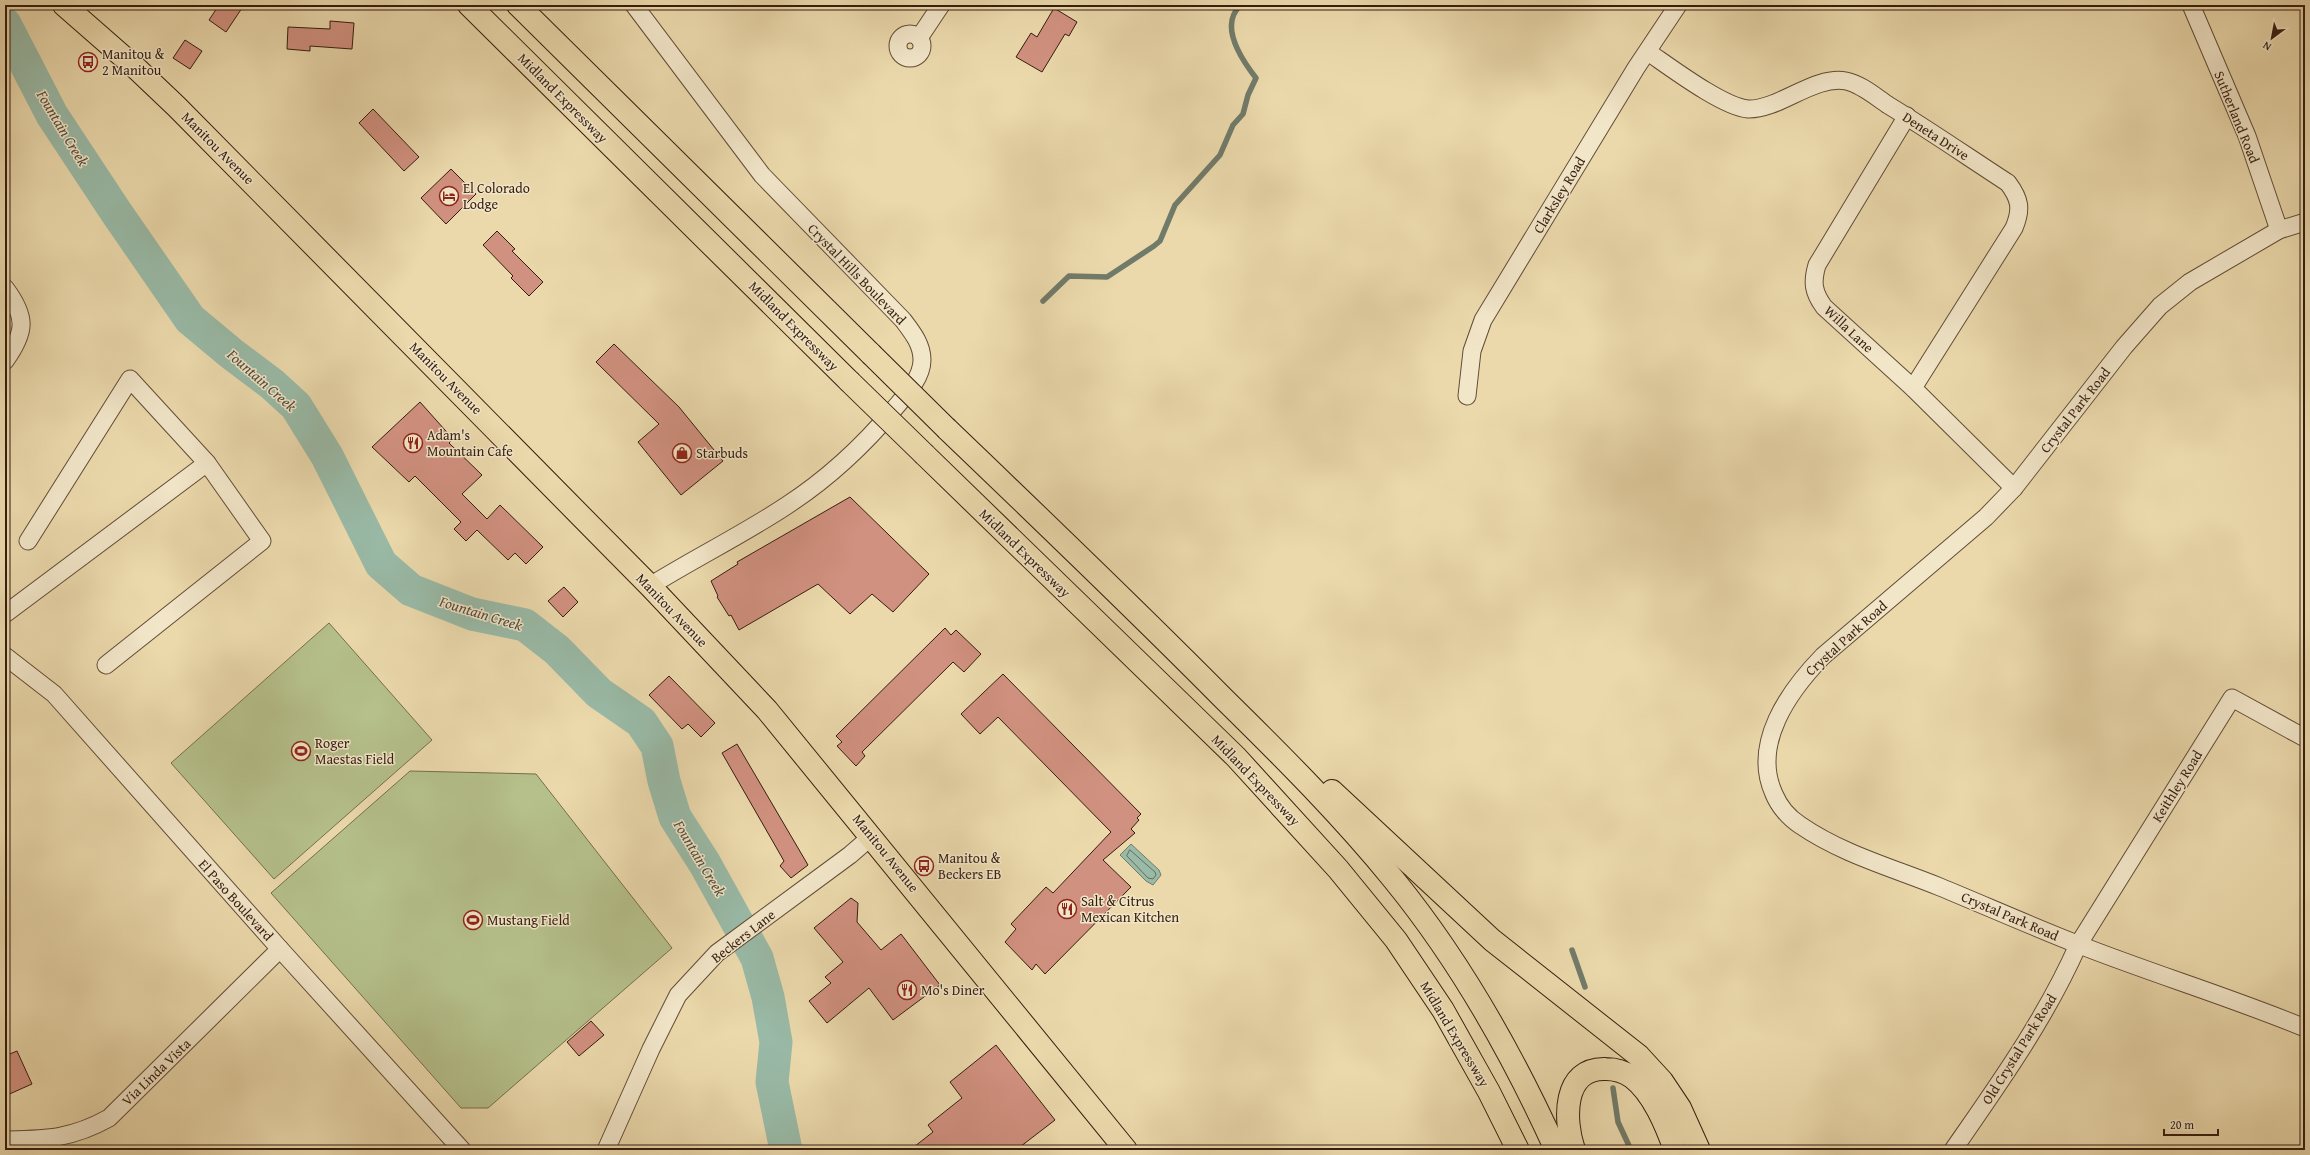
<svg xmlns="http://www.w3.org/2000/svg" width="2310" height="1155" font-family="'Gentium Book Plus',serif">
  <rect width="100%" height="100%" fill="#ebd9ac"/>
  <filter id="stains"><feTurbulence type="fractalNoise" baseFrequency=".005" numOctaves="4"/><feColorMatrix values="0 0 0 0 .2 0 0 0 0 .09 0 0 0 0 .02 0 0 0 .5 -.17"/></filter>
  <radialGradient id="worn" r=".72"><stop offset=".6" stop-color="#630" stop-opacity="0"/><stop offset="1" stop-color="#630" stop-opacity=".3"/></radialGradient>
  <g fill="#b5c08b" stroke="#756e4c">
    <path d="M329,623L432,740L274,879L171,763Z"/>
    <path d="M410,771L536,774L672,948L488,1108H461L271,893Z"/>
  </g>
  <path fill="#99baa7" stroke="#717b6a" d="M1131,844L1159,870L1161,875L1153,885L1146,881L1120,855Z"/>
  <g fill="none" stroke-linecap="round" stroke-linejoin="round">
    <path stroke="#676c5a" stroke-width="1" d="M1130,850L1155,872L1156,875L1153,879L1148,878L1127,856Z"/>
    <g stroke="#717b6a" stroke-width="5.5">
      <path d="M1043,301L1069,276L1107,277L1154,246L1160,241L1175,205L1220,155L1233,125L1243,114L1248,95L1256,78C1242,60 1218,25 1241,5"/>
      <path d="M1572,950L1585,987"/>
      <path d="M1613,1088L1618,1122L1631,1150"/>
    </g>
    <path stroke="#99baa7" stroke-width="33" d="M5,24L52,115L116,212L190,319L232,354L272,384L296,406L327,456L381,564L411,590L472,614L525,625L557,650L599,693L641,722L657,746L664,781L675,817L705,864L757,958L768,997L776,1042L772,1082L786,1150"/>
  </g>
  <g fill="#d19180" stroke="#351d0e">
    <path d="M219,5H244L226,32L209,20Z"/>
    <path d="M1054,8L1077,22L1069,36L1065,34L1042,72L1016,57L1031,33L1037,37Z"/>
    <path d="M330,21L354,23L352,49L310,46V51L287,49L288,27L330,29Z"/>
    <path d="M185,40L202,51L190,69L173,58Z"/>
    <path d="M373,109L419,157L404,171L359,123Z"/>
    <path d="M451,169L476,194L446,224L421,198Z"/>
    <path d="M497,231L515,249L512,251L543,282L529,296L511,278L513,276L483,245Z"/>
    <path d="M614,344L679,407L723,461L681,495L638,442L659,424L596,362Z"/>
    <path d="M420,402L453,439L449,443L482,475L462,494L487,519L500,505L543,547L526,564L515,553L508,560L477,530L466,541L454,529L461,522L415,476L409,482L372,447Z"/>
    <path d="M850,497L929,574L893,612L872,594L850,614L818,584L739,630L731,615L729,616L717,597L718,596L711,581L738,564L737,562Z"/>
    <path d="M564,587L578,602L563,617L548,601Z"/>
    <path d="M945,628L951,635L956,630L981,654L964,672L953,662L862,752L865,756L856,766L837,746L842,742L836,736Z"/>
    <path d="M1003,674L1141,814L1137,818L1139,820L1131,829L1135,833L1103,860L1131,887L1045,974L1036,964L1032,970L1005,942L1016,929L1011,924L1046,887L1053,893L1111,832L998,717L980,734L961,714Z"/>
    <path d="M669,676L715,723L701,737L688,724L682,729L649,695Z"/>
    <path d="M737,744L808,865L791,878L780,866L784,861L722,753Z"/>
    <path d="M851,898L858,903L857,922L881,950L901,934L940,985L893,1020L869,988L827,1023L809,1001L831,983L825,977L843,962L814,928Z"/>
    <path d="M591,1021L604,1035L579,1056L567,1042Z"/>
    <path d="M996,1045L1055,1120L1016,1150H910L933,1132L928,1125L962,1098L950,1082Z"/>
    <path d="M17,1051L32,1084L5,1096V1056Z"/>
  </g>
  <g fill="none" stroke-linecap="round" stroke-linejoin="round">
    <defs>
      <g id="minor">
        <path d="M634,5L762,175L903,320C912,332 922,344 922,360C922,378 905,396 894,409C863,446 826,480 786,506C742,535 695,558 650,586"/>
        <path d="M2191,5L2247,136L2279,230"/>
        <circle cx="910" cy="46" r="12"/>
        <path d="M919,38L941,5"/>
        <path d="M1648,52C1670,67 1723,107 1748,109C1779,110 1814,75 1846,81C1861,84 1876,97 1888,105C1929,130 1968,157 2008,183C2020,199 2022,209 2014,228L1913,388"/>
        <path d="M1907,116L1817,265C1812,282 1813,292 1824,307L1913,388L2014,488"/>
        <path d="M2305,222L2279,230L2190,282L2160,306L2124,347L2014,488L1986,517L1823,656C1789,691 1751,744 1774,794C1779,806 1789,818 1800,825C1842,854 1893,868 1940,887C1986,906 2031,926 2077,944C2153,974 2230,997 2305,1028"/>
        <path d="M5,288C27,317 26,332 5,361"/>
        <path d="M1467,396L1472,351L1483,320L1636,68L1678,5"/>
        <path d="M28,541L130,379L207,463L262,541L106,665"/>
        <path d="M5,614L207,463"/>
        <path d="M5,656L54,694L280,949L462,1150"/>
        <path d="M5,1140C47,1139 71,1139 109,1118L280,949"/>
        <path d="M606,1150L651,1049L678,995L717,953L850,855L872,836"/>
        <path d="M1953,1150C1998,1085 2046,1018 2078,945L2232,698L2305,738"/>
      </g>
      <path id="major" d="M64,5L136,68L177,107L650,586L767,710L1126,1150"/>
      <g id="highway">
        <path d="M469,5L849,381"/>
        <path d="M518,5L871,354"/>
        <path d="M947,429C1040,518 1133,607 1224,699C1283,757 1342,816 1394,880C1460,961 1513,1055 1556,1150"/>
        <path d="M925,455L1236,757L1338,869L1396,940L1443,1010L1489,1092L1518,1150"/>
        <path d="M1332,791L1492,940L1639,1056L1662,1081L1680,1108L1699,1150"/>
        <path d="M1574,1150C1564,1121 1562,1067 1606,1069C1616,1069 1623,1071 1632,1077C1653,1093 1666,1125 1675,1150"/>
      </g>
    </defs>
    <use href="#minor" stroke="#624c36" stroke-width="19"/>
    <use href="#major" stroke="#351d0e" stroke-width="24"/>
    <use href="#highway" stroke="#351d0e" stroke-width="24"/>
    <use href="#minor" stroke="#f2e6c9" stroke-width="17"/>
    <use href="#major" stroke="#ebd9ac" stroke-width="22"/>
    <use href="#highway" stroke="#ebd9ac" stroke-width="22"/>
    <defs>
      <g id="highway-bridge">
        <path d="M871,354L947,429"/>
        <path d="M849,381L925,455"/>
      </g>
    </defs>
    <use href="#highway-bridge" stroke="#351d0e" stroke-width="24" stroke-linecap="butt"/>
    <use href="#highway-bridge" stroke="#ebd9ac" stroke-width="22"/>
  </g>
  <defs>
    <symbol id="bus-ring" viewBox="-11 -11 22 22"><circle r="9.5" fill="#f2e6c9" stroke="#8f2418" stroke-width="1.5"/><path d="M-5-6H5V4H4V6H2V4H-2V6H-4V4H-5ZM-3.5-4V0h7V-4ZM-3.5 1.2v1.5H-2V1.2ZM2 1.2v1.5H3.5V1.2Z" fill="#8f2418"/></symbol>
    <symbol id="hotel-ring" viewBox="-11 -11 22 22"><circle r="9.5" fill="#f2e6c9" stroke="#8f2418" stroke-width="1.5"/><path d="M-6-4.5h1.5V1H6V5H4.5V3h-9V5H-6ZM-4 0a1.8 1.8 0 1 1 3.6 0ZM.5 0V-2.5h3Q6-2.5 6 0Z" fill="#8f2418"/></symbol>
    <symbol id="restaurant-ring" viewBox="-11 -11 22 22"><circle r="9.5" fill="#f2e6c9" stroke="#8f2418" stroke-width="1.5"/><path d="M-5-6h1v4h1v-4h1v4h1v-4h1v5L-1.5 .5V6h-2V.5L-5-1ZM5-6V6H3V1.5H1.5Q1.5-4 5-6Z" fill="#8f2418"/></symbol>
    <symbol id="shop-ring" viewBox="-11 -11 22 22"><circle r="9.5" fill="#f2e6c9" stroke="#8f2418" stroke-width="1.5"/><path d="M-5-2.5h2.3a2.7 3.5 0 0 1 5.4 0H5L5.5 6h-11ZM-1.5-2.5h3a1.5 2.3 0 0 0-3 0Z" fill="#8f2418"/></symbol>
    <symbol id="stadium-ring" viewBox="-11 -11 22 22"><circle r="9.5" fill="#f2e6c9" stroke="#8f2418" stroke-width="1.5"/><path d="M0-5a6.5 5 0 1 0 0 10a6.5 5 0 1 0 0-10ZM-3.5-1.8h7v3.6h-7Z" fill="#8f2418"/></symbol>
  </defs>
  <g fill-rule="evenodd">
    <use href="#bus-ring" x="77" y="51" width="22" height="22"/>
    <use href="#hotel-ring" x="438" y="185" width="22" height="22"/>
    <use href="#restaurant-ring" x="402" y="432" width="22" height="22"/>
    <use href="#shop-ring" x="671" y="442" width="22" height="22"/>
    <use href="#stadium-ring" x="290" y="740" width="22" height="22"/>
    <use href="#bus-ring" x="913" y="855" width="22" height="22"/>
    <use href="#restaurant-ring" x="1056" y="898" width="22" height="22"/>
    <use href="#stadium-ring" x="462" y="909" width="22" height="22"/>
    <use href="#restaurant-ring" x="896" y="979" width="22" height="22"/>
  </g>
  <g text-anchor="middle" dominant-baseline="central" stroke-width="3" stroke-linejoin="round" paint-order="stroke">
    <g font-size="14" fill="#351d0e" stroke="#f2e6c9" text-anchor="start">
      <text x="102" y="54">Manitou &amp;<tspan x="102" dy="16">2 Manitou</tspan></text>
      <text x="463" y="188">El Colorado<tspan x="463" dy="16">Lodge</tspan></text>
      <text x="427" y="435">Adam's<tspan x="427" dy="16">Mountain Cafe</tspan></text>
      <text x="696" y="453">Starbuds</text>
      <text x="315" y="743">Roger<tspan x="315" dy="16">Maestas Field</tspan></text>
      <text x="938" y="858">Manitou &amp;<tspan x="938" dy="16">Beckers EB</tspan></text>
      <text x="1081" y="901">Salt &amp; Citrus<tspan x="1081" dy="16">Mexican Kitchen</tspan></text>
      <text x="487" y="920">Mustang Field</text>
      <text x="921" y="990">Mo's Diner</text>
    </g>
    <g font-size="14" fill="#351d0e" stroke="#f2e6c9">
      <text transform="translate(563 98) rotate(45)">Midland Expressway</text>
      <text transform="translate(2237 117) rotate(68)">Sutherland Road</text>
      <text transform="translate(1936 136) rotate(33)">Deneta Drive</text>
      <text transform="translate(218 148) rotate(45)">Manitou Avenue</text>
      <text transform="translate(1559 195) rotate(-59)">Clarksley Road</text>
      <text transform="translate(857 274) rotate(46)">Crystal Hills Boulevard</text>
      <text transform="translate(794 326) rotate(45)">Midland Expressway</text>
      <text transform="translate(1849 329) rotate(43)">Willa Lane</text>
      <text transform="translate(446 378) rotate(45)">Manitou Avenue</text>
      <text transform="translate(2075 410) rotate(-52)">Crystal Park Road</text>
      <text transform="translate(1025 553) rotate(44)">Midland Expressway</text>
      <text transform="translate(672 610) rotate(46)">Manitou Avenue</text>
      <text transform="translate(1846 638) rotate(-42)">Crystal Park Road</text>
      <text transform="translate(1256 780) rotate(46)">Midland Expressway</text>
      <text transform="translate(2177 786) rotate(-58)">Keithley Road</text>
      <text transform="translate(886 853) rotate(51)">Manitou Avenue</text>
      <text transform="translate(236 900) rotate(48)">El Paso Boulevard</text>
      <text transform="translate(2010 916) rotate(23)">Crystal Park Road</text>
      <text transform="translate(743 936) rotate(-38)">Beckers Lane</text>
      <text transform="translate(1455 1034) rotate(59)">Midland Expressway</text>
      <text transform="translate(2019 1049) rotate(-58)">Old Crystal Park Road</text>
      <text transform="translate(156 1072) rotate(-44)">Via Linda Vista</text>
    </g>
    <g font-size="15" font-style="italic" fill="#534c3c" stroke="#f2e6c9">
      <text transform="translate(63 128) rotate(59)">Fountain Creek</text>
      <text transform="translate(262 380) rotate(41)">Fountain Creek</text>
      <text transform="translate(481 613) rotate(17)">Fountain Creek</text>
      <text transform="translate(700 858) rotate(59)">Fountain Creek</text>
    </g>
  </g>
  <rect width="2310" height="1155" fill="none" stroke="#ebd9ac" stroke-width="20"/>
  <rect x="6" y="6" width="2298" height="1143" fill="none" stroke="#351d0e" stroke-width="2"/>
  <rect x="10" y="10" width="2290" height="1135" fill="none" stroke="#351d0e"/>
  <g transform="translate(2272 38) rotate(212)" stroke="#f2e6c9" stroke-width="3" paint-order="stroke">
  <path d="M0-3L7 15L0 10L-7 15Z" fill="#351d0e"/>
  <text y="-6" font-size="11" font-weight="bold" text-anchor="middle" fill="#351d0e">N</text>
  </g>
  <path d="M2164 1129v6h54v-6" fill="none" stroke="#351d0e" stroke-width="2"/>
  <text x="2170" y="1129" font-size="12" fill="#351d0e" stroke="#f2e6c9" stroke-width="3" paint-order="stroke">20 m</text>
  <rect width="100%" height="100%" filter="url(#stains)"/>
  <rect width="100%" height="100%" fill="url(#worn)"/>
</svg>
